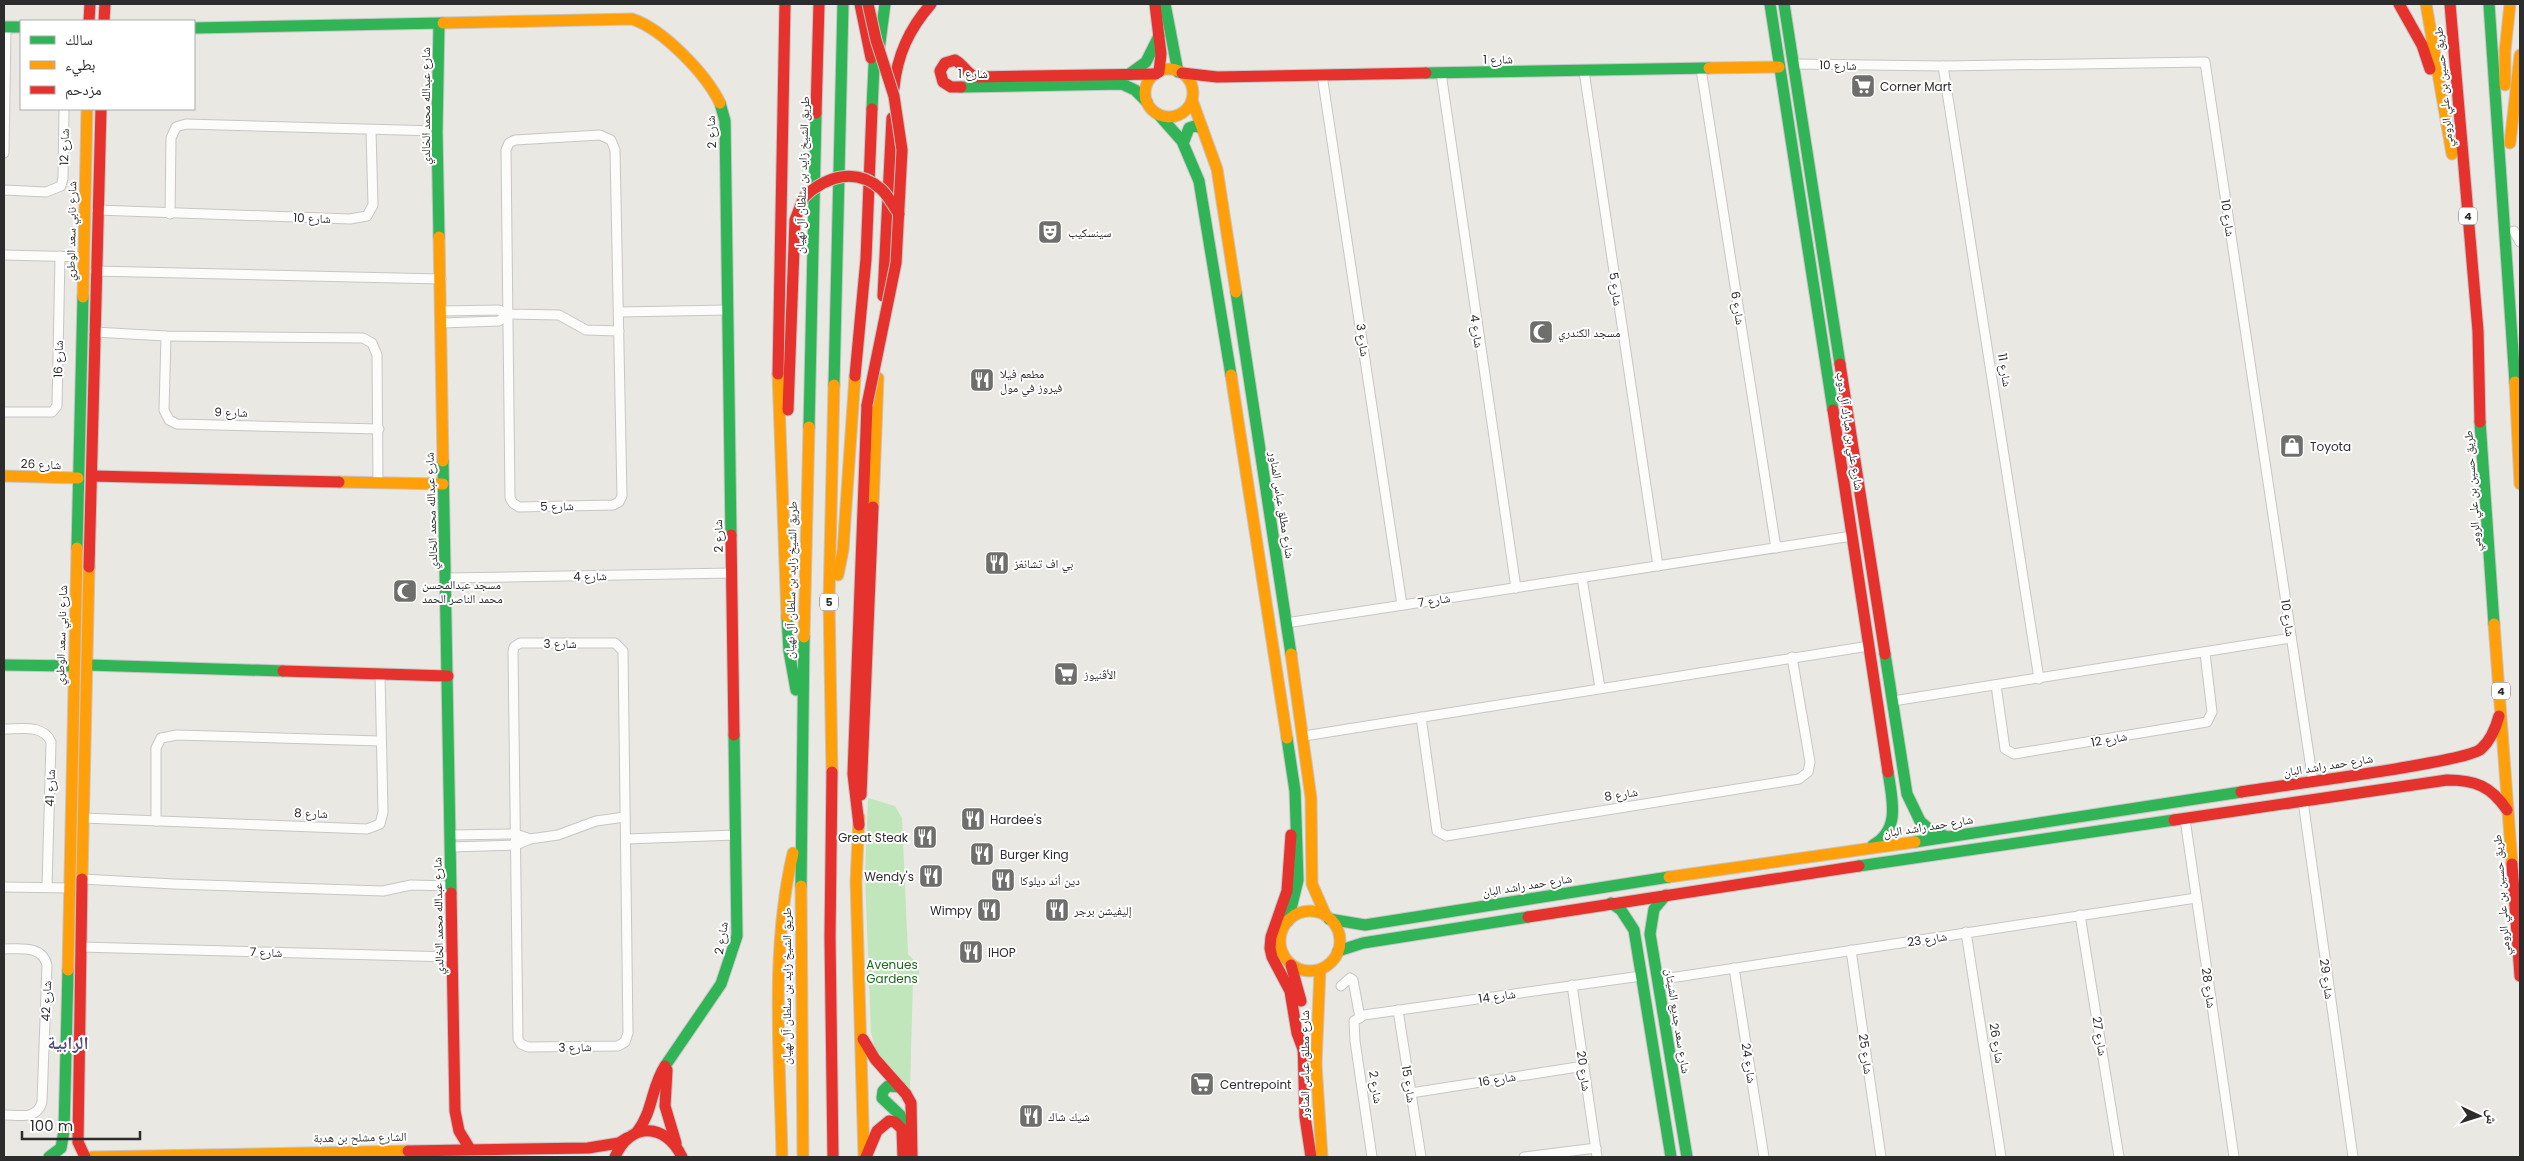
<svg xmlns="http://www.w3.org/2000/svg" width="2524" height="1161" font-family="Poppins,'Noto Naskh Arabic',sans-serif">
  <rect width="100%" height="100%" fill="#eae8e2"/>
  <path fill="#c2e6bb" d="M868,798L895,806L902,818L908,954L919,966V974L913,979L910,1092L875,1049L871,1032L865,875Z"/>
  <g fill="none" stroke-linecap="round" stroke-linejoin="round">
    <defs>
      <g id="street">
        <path d="M1793,64L1943,66L2205,62L2313,782"/>
        <path d="M1943,66L2039,679"/>
        <path d="M1701,69L1776,548"/>
        <path d="M1584,71L1658,566"/>
        <path d="M1441,73L1516,588"/>
        <path d="M1322,75L1402,605"/>
        <path d="M600,135L611,140L615,150L622,496L619,502L613,505L519,507L513,503L510,498L506,150L509,143L515,140Z"/>
        <path d="M4,153L6,27"/>
        <path d="M4,190L46,192L61,186L63,178L64,109"/>
        <path d="M97,210L350,219L367,216L373,205L371,130"/>
        <path d="M170,214L171,138L176,127L186,124L437,131"/>
        <path d="M2514,231L2520,242"/>
        <path d="M4,255L84,257"/>
        <path d="M95,271L441,279"/>
        <path d="M441,311L499,310L508,314L559,315L586,330L619,331"/>
        <path d="M619,312L728,310"/>
        <path d="M442,323L499,321L508,314"/>
        <path d="M94,332L166,336L363,338L372,343L377,355L378,483"/>
        <path d="M166,336L164,410L169,420L177,424L379,429"/>
        <path d="M4,412H52L57,406L60,256"/>
        <path d="M447,578L732,573"/>
        <path d="M1582,578L1600,688"/>
        <path d="M1286,623L1852,536"/>
        <path d="M520,643H615L623,651L628,1033L625,1042L618,1046L528,1047L521,1044L518,1039L513,652L514,647Z"/>
        <path d="M1996,685L2005,749L2014,754L2207,722L2212,712L2205,653"/>
        <path d="M1893,701L2291,638"/>
        <path d="M1421,717L1437,831L1446,836L1799,779L1808,772L1810,762L1792,657"/>
        <path d="M4,729C21,729 43,724 51,742L47,887"/>
        <path d="M1304,736L1869,646"/>
        <path d="M2303,801L2353,1157"/>
        <path d="M83,818L367,829L380,824L383,812L380,674"/>
        <path d="M2185,819L2234,1157"/>
        <path d="M156,821V748L161,738L177,735L380,741"/>
        <path d="M451,835L516,834L530,839"/>
        <path d="M626,839L736,835"/>
        <path d="M451,847L516,845L530,839L558,835L596,821L625,817"/>
        <path d="M82,879L174,884L383,891L411,885L451,886"/>
        <path d="M4,887L69,888"/>
        <path d="M2080,915L2119,1157"/>
        <path d="M1966,932L2001,1157"/>
        <path d="M81,947L452,957"/>
        <path d="M4,949C20,949 42,945 47,965L42,1102C37,1120 20,1115 4,1115"/>
        <path d="M1851,950L1881,1157"/>
        <path d="M1734,968L1764,1157"/>
        <path d="M1657,980L2196,898"/>
        <path d="M1572,985L1597,1157"/>
        <path d="M1341,986L1350,978L1353,980L1360,1018"/>
        <path d="M1398,1010L1421,1157"/>
        <path d="M1411,1093L1584,1066"/>
        <path d="M1372,1157L1355,1041L1354,1021L1364,1015L1641,976"/>
        <path d="M1524,1157L1596,1148"/>
      </g>
      <g id="fast">
        <path d="M1165,4L1178,72"/>
        <path d="M1770,4L1833,410"/>
        <path d="M1784,4L1840,364"/>
        <path d="M2489,4L2515,382"/>
        <path d="M4,27H21"/>
        <path d="M194,28L443,23"/>
        <path d="M879,50L885,4"/>
        <path d="M1426,73L1709,68"/>
        <path d="M1128,75L1146,62L1159,36"/>
        <path d="M961,87L1122,84L1135,90L1147,102"/>
        <path d="M720,103L725,121L731,535"/>
        <path d="M872,109L875,44"/>
        <path d="M1159,115L1182,141L1199,181L1231,375"/>
        <path d="M1184,141L1189,128L1195,126L1202,128"/>
        <path d="M439,237L437,131L439,24"/>
        <path d="M1236,292L1291,654"/>
        <path d="M834,385L843,4"/>
        <path d="M2480,422L2494,624"/>
        <path d="M809,427L816,113"/>
        <path d="M443,461L451,893"/>
        <path d="M77,548L83,297"/>
        <path d="M787,617L789,651L796,690"/>
        <path d="M1885,654L1907,794L1920,821L1930,830L1945,836"/>
        <path d="M4,665L74,666"/>
        <path d="M88,665L283,671"/>
        <path d="M1287,738L1295,791L1298,880L1288,921"/>
        <path d="M1915,842L2241,792"/>
        <path d="M1873,845C1901,830 1892,799 1888,772"/>
        <path d="M1859,866L2174,820"/>
        <path d="M801,886L804,637"/>
        <path d="M1666,895L1654,909L1650,934L1687,1157"/>
        <path d="M1611,903L1621,910L1634,930L1671,1157"/>
        <path d="M1329,919L1365,925L1669,877"/>
        <path d="M1338,951L1363,943L1528,917"/>
        <path d="M665,1066L721,984L737,936L734,735"/>
        <path d="M900,1087L888,1086L883,1091L882,1098L900,1115L904,1128"/>
        <path d="M49,1157L61,1148L64,1131L68,970"/>
      </g>
      <g id="slow">
        <path d="M2426,4L2452,154"/>
        <path d="M443,23L632,19C663,29 706,74 720,103"/>
        <path d="M1709,68L1779,67"/>
        <circle cx="1169" cy="93" r="24"/>
        <path d="M2505,85V51L2510,4"/>
        <path d="M1192,100L1217,169L1236,292"/>
        <path d="M2510,143L2520,55"/>
        <path d="M439,237L443,461"/>
        <path d="M83,297L87,109"/>
        <path d="M778,374L787,617"/>
        <path d="M1231,375L1287,738"/>
        <path d="M2515,382L2520,484"/>
        <path d="M4,476L78,478"/>
        <path d="M339,482L443,484"/>
        <path d="M873,507L878,378"/>
        <path d="M838,575L843,550L855,376"/>
        <path d="M2494,624L2512,864"/>
        <path d="M804,637L809,427"/>
        <path d="M1291,654L1311,798L1312,884L1326,916"/>
        <path d="M832,772L829,601L834,385"/>
        <path d="M859,817L856,882L864,1157"/>
        <path d="M1669,877L1915,842"/>
        <path d="M82,879L89,567"/>
        <path d="M801,886L803,1157"/>
        <circle cx="1310" cy="941" r="30"/>
        <path d="M68,970L77,548"/>
        <path d="M1320,970L1316,1064L1322,1157"/>
        <path d="M92,1157L408,1151"/>
        <path d="M782,1157C780,1057 770,951 793,853"/>
      </g>
      <g id="jam">
        <path d="M860,4L871,58"/>
        <path d="M1155,4L1161,54L1159,72"/>
        <path d="M2399,4L2422,45L2430,69"/>
        <path d="M2450,4L2478,331L2480,422"/>
        <path d="M89,21L90,4"/>
        <path d="M104,21L105,4"/>
        <path d="M1182,73L1217,77L1426,73"/>
        <path d="M961,87H951L943,82L940,71L945,63L955,60C964,65 967,74 976,77L1156,74"/>
        <path d="M894,88C897,55 909,29 931,4"/>
        <path d="M816,113L819,4"/>
        <path d="M883,296L892,118"/>
        <path d="M1840,364L1885,654"/>
        <path d="M778,374L785,4"/>
        <path d="M855,376L866,259L872,109"/>
        <path d="M788,410L795,220L804,197"/>
        <path d="M1833,410L1888,772"/>
        <path d="M92,476L339,482"/>
        <path d="M731,535L734,735"/>
        <path d="M89,567L101,109"/>
        <path d="M283,671L448,676"/>
        <path d="M832,772L830,937L833,1157"/>
        <path d="M2241,792C2275,786 2465,763 2481,749C2490,741 2496,727 2499,716"/>
        <path d="M861,795L873,507"/>
        <path d="M2174,820L2447,780C2475,780 2491,786 2507,810"/>
        <path d="M859,825L853,774L867,405"/>
        <path d="M1291,835L1287,891L1271,937L1270,948L1272,957L1290,991L1297,1033L1303,1049"/>
        <path d="M2512,864L2520,976"/>
        <path d="M82,879L78,1142L85,1157"/>
        <path d="M451,893L455,1111L459,1131L470,1149"/>
        <path d="M1528,917L1859,866"/>
        <path d="M1291,965L1301,1001"/>
        <path d="M863,1039L875,1059L906,1094L911,1103L912,1157"/>
        <path d="M1303,1041L1305,1117L1311,1157"/>
        <path d="M667,1070L665,1106L676,1143"/>
        <path d="M637,1132C653,1112 651,1087 665,1066"/>
        <path d="M408,1151L588,1148L619,1143L627,1138"/>
        <path d="M615,1157C630,1121 666,1123 682,1157"/>
        <path d="M866,1157L877,1131L889,1121L895,1122L902,1129L903,1157"/>
      </g>
    </defs>
    <use href="#street" stroke="#c7c6c7" stroke-width="11"/>
    <use href="#fast" stroke="#c7c6c7" stroke-width="13"/>
    <use href="#slow" stroke="#c7c6c7" stroke-width="13"/>
    <use href="#jam" stroke="#c7c6c7" stroke-width="13"/>
    <use href="#street" stroke="#fcfcfb" stroke-width="9"/>
    <use href="#fast" stroke="#30b455" stroke-width="11"/>
    <use href="#slow" stroke="#ff9f0a" stroke-width="11"/>
    <use href="#jam" stroke="#e5322d" stroke-width="11"/>
    <defs>
      <g id="jam-bridge">
        <path d="M804,197C826,176 856,167 881,189C888,195 893,206 899,214"/>
        <path d="M867,405L896,263L902,150L894,96L876,40L868,4"/>
      </g>
    </defs>
    <use href="#jam-bridge" stroke="#c6c5c2" stroke-width="13" stroke-linecap="butt"/>
    <use href="#jam-bridge" stroke="#e5322d" stroke-width="11"/>
  </g>
  <defs>
    <symbol id="supermarket-square" viewBox="-11 -11 22 22"><rect x="-9" y="-9" width="18" height="18" rx="4" fill="#6e6e6c" stroke="#fff"/><path d="M-6-5.5h2.5l.6 2H6L4.5 2H-2.5L-4.4-4H-6ZM-1.5 3.2a1.3 1.3 0 1 0 .1 0ZM3 3.2a1.3 1.3 0 1 0 .1 0Z" fill="#fff"/></symbol>
    <symbol id="theatre-square" viewBox="-11 -11 22 22"><rect x="-9" y="-9" width="18" height="18" rx="4" fill="#6e6e6c" stroke="#fff"/><path d="M-5-5.5Q0-4 5-5.5V0Q5 5 0 6Q-5 5-5 0ZM-3.3-2.5H-1v1.5H-3.3ZM1-2.5H3.3v1.5H1ZM-2.8 1Q0 5.5 2.8 1Z" fill="#fff"/></symbol>
    <symbol id="mosque-square" viewBox="-11 -11 22 22"><rect x="-9" y="-9" width="18" height="18" rx="4" fill="#6e6e6c" stroke="#fff"/><path d="M3.5-4.9A6 6 0 1 0 3.5 4.9A5 5 0 1 1 3.5-4.9Z" fill="#fff"/></symbol>
    <symbol id="restaurant-square" viewBox="-11 -11 22 22"><rect x="-9" y="-9" width="18" height="18" rx="4" fill="#6e6e6c" stroke="#fff"/><path d="M-5-6h1v4h1v-4h1v4h1v-4h1v5L-1.5 .5V6h-2V.5L-5-1ZM5-6V6H3V1.5H1.5Q1.5-4 5-6Z" fill="#fff"/></symbol>
    <symbol id="shop-square" viewBox="-11 -11 22 22"><rect x="-9" y="-9" width="18" height="18" rx="4" fill="#6e6e6c" stroke="#fff"/><path d="M-5-2.5h2.3a2.7 3.5 0 0 1 5.4 0H5L5.5 6h-11ZM-1.5-2.5h3a1.5 2.3 0 0 0-3 0Z" fill="#fff"/></symbol>
  </defs>
  <g fill-rule="evenodd">
    <use href="#supermarket-square" x="1849" y="72" width="28" height="28"/>
    <use href="#theatre-square" x="1036" y="218" width="28" height="28"/>
    <use href="#mosque-square" x="1527" y="318" width="28" height="28"/>
    <use href="#restaurant-square" x="968" y="366" width="28" height="28"/>
    <use href="#shop-square" x="2278" y="432" width="28" height="28"/>
    <use href="#restaurant-square" x="983" y="549" width="28" height="28"/>
    <use href="#mosque-square" x="391" y="577" width="28" height="28"/>
    <use href="#supermarket-square" x="1052" y="660" width="28" height="28"/>
    <use href="#restaurant-square" x="959" y="805" width="28" height="28"/>
    <use href="#restaurant-square" x="911" y="823" width="28" height="28"/>
    <use href="#restaurant-square" x="968" y="840" width="28" height="28"/>
    <use href="#restaurant-square" x="917" y="862" width="28" height="28"/>
    <use href="#restaurant-square" x="989" y="866" width="28" height="28"/>
    <use href="#restaurant-square" x="975" y="896" width="28" height="28"/>
    <use href="#restaurant-square" x="1043" y="896" width="28" height="28"/>
    <use href="#restaurant-square" x="957" y="938" width="28" height="28"/>
    <use href="#supermarket-square" x="1188" y="1070" width="28" height="28"/>
    <use href="#restaurant-square" x="1017" y="1102" width="28" height="28"/>
  </g>
  <g text-anchor="middle" dominant-baseline="central" stroke-width="4" stroke-linejoin="round" paint-order="stroke">
    <g fill="#fff" stroke="#6b6b6b" stroke-width="1">
      <rect x="2459" y="207.5" width="18" height="17" rx="4"/>
      <rect x="820" y="593.5" width="18" height="17" rx="4"/>
      <rect x="2492" y="682.5" width="18" height="17" rx="4"/>
    </g>
    <g font-size="11" font-weight="bold" fill="#2c2c2c">
      <text x="2468" y="216">4</text>
      <text x="829" y="602">5</text>
      <text x="2501" y="691">4</text>
    </g>
    <g font-size="12" fill="#2c2c2c" stroke="#fff">
      <text transform="translate(1498 59) rotate(-1)">شارع 1</text>
      <text transform="translate(1838 65) rotate(1)">شارع 10</text>
      <text x="973" y="73">شارع 1</text>
      <text transform="translate(2443 87) rotate(-95)">طريق حسين بن علي الرومي</text>
      <text transform="translate(425 106) rotate(-90)">شارع عبدالله محمد الخالدي</text>
      <text transform="translate(711 132) rotate(-93)">شارع 2</text>
      <text transform="translate(64 147) rotate(-89)">شارع 12</text>
      <text transform="translate(802 175) rotate(-88)">طريق الشيخ زايد بن سلطان آل نهيان</text>
      <text transform="translate(312 218) rotate(2)">شارع 10</text>
      <text transform="translate(2228 218) rotate(82)">شارع 10</text>
      <text transform="translate(71 231) rotate(-89)">شارع نابي سعد الوطري</text>
      <text transform="translate(1616 289) rotate(82)">شارع 5</text>
      <text transform="translate(1738 308) rotate(81)">شارع 6</text>
      <text transform="translate(1477 331) rotate(82)">شارع 4</text>
      <text transform="translate(1363 340) rotate(82)">شارع 3</text>
      <text transform="translate(58 359) rotate(-89)">شارع 16</text>
      <text transform="translate(2005 370) rotate(81)">شارع 11</text>
      <text transform="translate(231 412) rotate(1)">شارع 9</text>
      <text transform="translate(1850 431) rotate(81)">شارع علي بن مبارك آل دوب</text>
      <text transform="translate(41 464) rotate(2)">شارع 26</text>
      <text transform="translate(2472 491) rotate(-94)">طريق حسين بن علي الرومي</text>
      <text transform="translate(1282 505) rotate(81)">شارع مطلق عباس المناور</text>
      <text transform="translate(557 506) rotate(-1)">شارع 5</text>
      <text transform="translate(431 511) rotate(-92)">شارع عبدالله محمد الخالدي</text>
      <text transform="translate(718 536) rotate(-91)">شارع 2</text>
      <text transform="translate(590 576) rotate(-1)">شارع 4</text>
      <text transform="translate(791 580) rotate(-89)">طريق الشيخ زايد بن سلطان آل نهيان</text>
      <text transform="translate(1434 600) rotate(-9)">شارع 7</text>
      <text transform="translate(2288 618) rotate(82)">شارع 10</text>
      <text transform="translate(61 635) rotate(-88)">شارع نابي سعد الوطري</text>
      <text x="560" y="643">شارع 3</text>
      <text transform="translate(2109 739) rotate(-10)">شارع 12</text>
      <text transform="translate(2328 765) rotate(-9)">شارع حمد راشد البان</text>
      <text transform="translate(50 788) rotate(-88)">شارع 41</text>
      <text transform="translate(1621 794) rotate(-9)">شارع 8</text>
      <text transform="translate(311 813) rotate(2)">شارع 8</text>
      <text transform="translate(1928 826) rotate(-9)">شارع حمد راشد البان</text>
      <text transform="translate(1527 885) rotate(-9)">شارع حمد راشد البان</text>
      <text transform="translate(2501 895) rotate(-94)">طريق حسين بن علي الرومي</text>
      <text transform="translate(438 916) rotate(-91)">شارع عبدالله محمد الخالدي</text>
      <text transform="translate(721 938) rotate(-81)">شارع 2</text>
      <text transform="translate(1927 939) rotate(-9)">شارع 23</text>
      <text transform="translate(266 952) rotate(2)">شارع 7</text>
      <text transform="translate(2327 979) rotate(82)">شارع 29</text>
      <text transform="translate(786 986) rotate(-90)">طريق الشيخ زايد بن سلطان آل نهيان</text>
      <text transform="translate(2209 988) rotate(82)">شارع 28</text>
      <text transform="translate(1497 996) rotate(-8)">شارع 14</text>
      <text transform="translate(46 1001) rotate(-88)">شارع 42</text>
      <text transform="translate(1678 1021) rotate(81)">شارع سعد جديع الشيتان</text>
      <text transform="translate(2100 1036) rotate(81)">شارع 27</text>
      <text transform="translate(1997 1043) rotate(81)">شارع 26</text>
      <text transform="translate(575 1047) rotate(-1)">شارع 3</text>
      <text transform="translate(1866 1054) rotate(82)">شارع 25</text>
      <text transform="translate(1749 1063) rotate(81)">شارع 24</text>
      <text transform="translate(1304 1064) rotate(-90)">شارع مطلق عباس المناور</text>
      <text transform="translate(1584 1071) rotate(82)">شارع 20</text>
      <text transform="translate(1497 1079) rotate(-9)">شارع 16</text>
      <text transform="translate(1409 1084) rotate(81)">شارع 15</text>
      <text transform="translate(1376 1087) rotate(81)">شارع 2</text>
      <text transform="translate(360 1137) rotate(-1)">الشارع مشلح بن هدبة</text>
    </g>
    <g font-size="12" fill="#2c2c2c" stroke="#fff" text-anchor="start">
      <text x="1880" y="86">Corner Mart</text>
      <text x="1068" y="232">سينسكيب</text>
      <text x="1558" y="332">مسجد الكندري</text>
      <text x="1000" y="373">مطعم فيلا<tspan x="1000" dy="14">فيروز في مول</tspan></text>
      <text x="2310" y="446">Toyota</text>
      <text x="1014" y="563">بي اف تشانغز</text>
      <text x="422" y="584">مسجد عبدالمحسن<tspan x="422" dy="14">محمد الناصر الحمد</tspan></text>
      <text x="1084" y="674">الأڤنيوز</text>
      <text x="990" y="819">Hardee's</text>
      <text x="908" y="837" text-anchor="end">Great Steak</text>
      <text x="1000" y="854">Burger King</text>
      <text x="914" y="876" text-anchor="end">Wendy's</text>
      <text x="1020" y="880">دين أند ديلوكا</text>
      <text x="972" y="910" text-anchor="end">Wimpy</text>
      <text x="1074" y="910">إليفيشن برجر</text>
      <text x="988" y="952">IHOP</text>
      <text x="1220" y="1084">Centrepoint</text>
      <text x="1048" y="1116">شيك شاك</text>
    </g>
    <g font-size="12" fill="#1b6a1e" stroke="#fff">
      <text x="892" y="964">Avenues<tspan x="892" dy="14">Gardens</tspan></text>
    </g>
    <g font-size="18" font-weight="bold" fill="#4f4c7d" stroke="#fff">
      <text x="68" y="1042">الرابية</text>
    </g>
  </g>
  <rect width="2524" height="1161" fill="none" stroke="#2c2c2c" stroke-width="10"/>
  <rect x="20" y="20" width="175" height="90" fill="#ffffff" stroke="#ababab"/>
  <rect x="30" y="36" width="25" height="8" fill="#30b455" stroke="#ababab"/>
  <text x="65" y="45" font-size="15" fill="#2c2c2c">سالك</text>
  <rect x="30" y="61" width="25" height="8" fill="#ff9f0a" stroke="#ababab"/>
  <text x="65" y="70" font-size="15" fill="#2c2c2c">بطيء</text>
  <rect x="30" y="86" width="25" height="8" fill="#e5322d" stroke="#ababab"/>
  <text x="65" y="95" font-size="15" fill="#2c2c2c">مزدحم</text>
  <g transform="translate(2479 1116) rotate(94)" stroke="#ffffff" stroke-width="4" paint-order="stroke">
  <path d="M0-4L9 19L0 12L-9 19Z" fill="#2c2c2c"/>
  <text y="-8" font-size="14" font-weight="bold" text-anchor="middle" fill="#2c2c2c">ش</text>
  </g>
  <path d="M22 1131v8h118v-8" fill="none" stroke="#2c2c2c" stroke-width="2.5"/>
  <text x="30" y="1131" font-size="15" fill="#2c2c2c" stroke="#ffffff" stroke-width="4" paint-order="stroke">100 m</text>
</svg>
